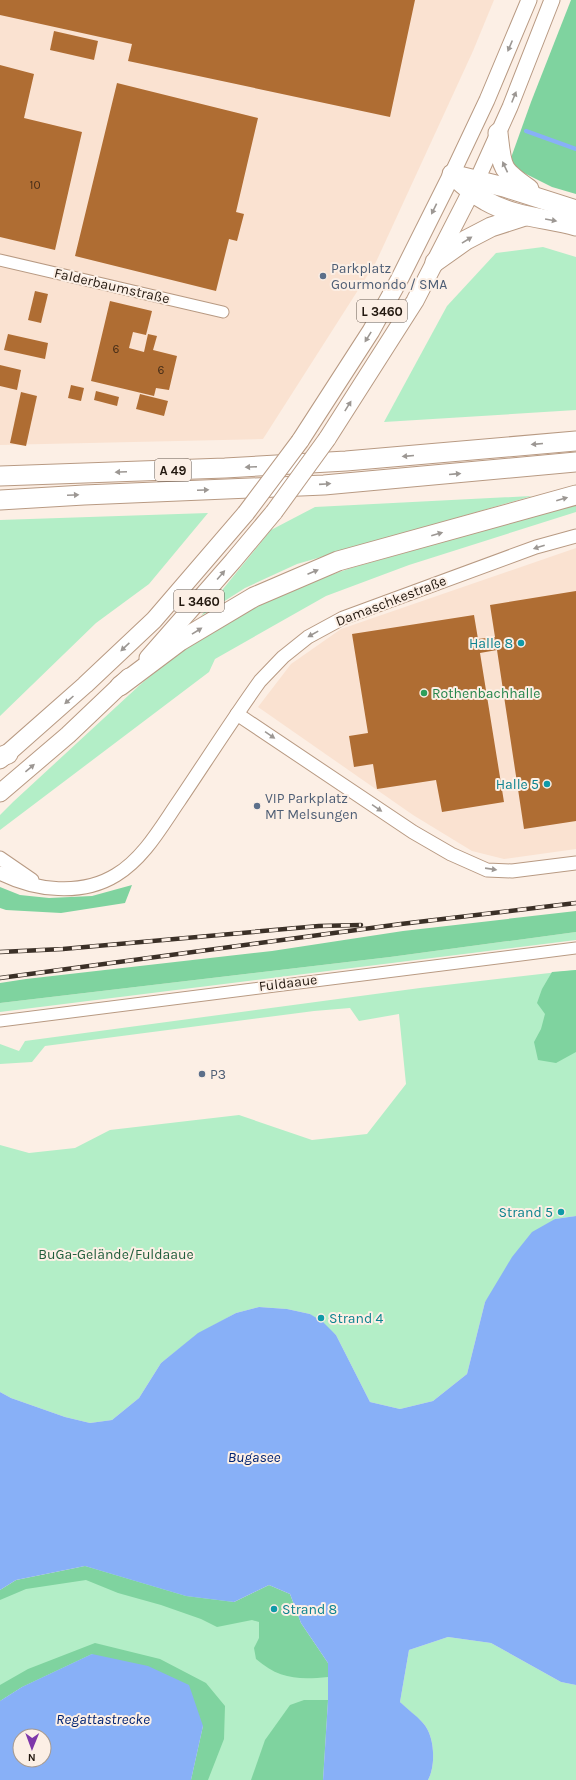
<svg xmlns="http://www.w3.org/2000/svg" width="576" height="1780" font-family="Karla,sans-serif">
  <rect width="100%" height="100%" fill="#fcefe5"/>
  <g fill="#fae2d1">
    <path d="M0,0H494L473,51L376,262L263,439L0,445Z"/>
    <path d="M576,548V849L504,859L472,851L413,815L258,707L291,664L341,629Z"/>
  </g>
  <g fill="#b3eec7">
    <path d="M543,247L576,257V410L384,422L447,306L496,253Z"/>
    <path d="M532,496L297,564L245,588L201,616L271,530L315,507Z"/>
    <path d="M576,504V512L409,565L326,596L215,659L209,672L0,830V815L13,802L142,683L176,655L253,609L296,587L351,568Z"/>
    <path d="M208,513L149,584L96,623L0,716V520Z"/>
    <path d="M576,932V940L0,1012V1003L390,957Z"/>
    <path d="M576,970V1216L555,1219L485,1302L467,1374L433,1401L400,1409L370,1402L336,1335L310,1314L287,1309L259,1307L236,1313L198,1334L161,1363L139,1398L112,1420L90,1423L65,1417L11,1398L0,1392V1145L29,1153L75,1148L110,1130L239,1115L312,1140L367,1134L406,1084L399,1014L359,1021L350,1008L314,1011L45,1046L32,1062L0,1064V1044L19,1051L25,1041L420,988Z"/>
    <path d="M85,1566L234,1602L328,1663V1700L323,1780H191L203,1726L22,1687L0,1701V1590Z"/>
    <path d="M448,1637L491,1643L561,1682L576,1685V1780H428C436,1765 435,1736 423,1723C416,1716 407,1709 400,1702L409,1650Z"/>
  </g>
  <g fill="#7fd39f">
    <path d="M571,0H576V194L552,187L510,166L512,155L531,102Z"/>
    <path d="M132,885L125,903L61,913L6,910L0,908V887L20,895L49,898L92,896Z"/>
    <path d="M576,911V932L390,957L0,1003V983L26,979L272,951L403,931Z"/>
    <path d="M576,970V1052L556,1063L538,1060L534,1042L541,1029L545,1014L537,1003L542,989L552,972Z"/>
    <path d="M85,1566L186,1596L234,1602L269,1585L290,1594L301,1623L328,1663V1677C298,1680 279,1679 256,1659L254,1648L259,1638V1622L252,1620L217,1627L201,1619L161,1605L118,1593L86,1580L26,1589L0,1600V1590L16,1580Z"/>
    <path d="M95,1643L160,1659L206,1683L225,1706L224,1739L208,1780H191L203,1726L92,1654L22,1687L0,1701V1685L28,1669Z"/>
    <path d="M304,1700H328L323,1780H251L265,1740L290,1705Z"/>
  </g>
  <g fill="#88b0f7" fill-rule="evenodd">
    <path d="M576,1216V1685L561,1682L491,1643L448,1637L409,1650L400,1702C407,1709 416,1715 423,1723C435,1736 436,1765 428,1780H323L328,1700V1663L301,1623L290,1594L269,1585L234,1602L186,1596L85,1566L16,1580L0,1590V1392L11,1398L65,1417L90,1423L112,1420L139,1398L161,1363L198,1333L236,1313L259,1307L287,1309L310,1314L323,1322L336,1335L370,1402L400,1409L433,1401L467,1374L485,1302L512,1257L532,1232L555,1219Z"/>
    <path d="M92,1654L148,1666L189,1685L203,1726L191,1780H0V1701L22,1687ZM20,1736H44V1760H20Z"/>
  </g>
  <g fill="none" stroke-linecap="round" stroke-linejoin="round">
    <path stroke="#88b0f7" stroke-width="4" d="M526,131L576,149"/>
  </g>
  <g fill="#af6d33">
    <path d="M0,0H415L390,117L128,61L132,44L0,15Z"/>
    <path d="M54,31L98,41L94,60L50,50Z"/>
    <path d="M0,65L34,74L24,118L82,132L55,250L0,237Z"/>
    <path d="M117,83L258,118L236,212L244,214L237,241L229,239L216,291L75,256Z"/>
    <path d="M35,291L48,294L41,323L28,320Z"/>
    <path d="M110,301L152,311L146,335L133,332L129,348L144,352L148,334L157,336L153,350L177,356L169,390L156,388L154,396L91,381Z"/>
    <path d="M8,334L48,343L45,359L4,350Z"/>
    <path d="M0,365L21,370L17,390L0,386Z"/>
    <path d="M71,385L84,388L81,401L68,398Z"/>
    <path d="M96,391L119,397L117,406L94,400Z"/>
    <path d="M21,392L37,396L26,446L10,443Z"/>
    <path d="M140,394L168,401L164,416L136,409Z"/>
    <path d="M576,591V821L524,829L497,650L480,653L504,802L442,812L436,780L377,789L373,764L354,767L349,736L368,733L352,634L474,615L478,639L495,637L490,605Z"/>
  </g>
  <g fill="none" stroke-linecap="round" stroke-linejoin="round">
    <defs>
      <g id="minor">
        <path d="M0,260L223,312"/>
        <path d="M0,1021L576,948"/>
      </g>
      <g id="tertiary">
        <path d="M237,714L413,832L451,854L487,870L512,871L576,863"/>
        <path d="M0,858L32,880"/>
        <path d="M0,873C35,891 82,896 116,875C144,858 161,827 179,801C206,761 232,720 260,681L283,657L308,637L343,618L536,547L576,536"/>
      </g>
      <g id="secondary">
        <path d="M452,174L487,100L529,0"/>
        <path d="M477,180L510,107L552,0"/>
      </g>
      <g id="primary">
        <path d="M327,439L415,301L477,180"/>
        <path d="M300,441L371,331L399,280L452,174"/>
        <path d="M148,658L233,561L274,512"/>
        <path d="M0,760L85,685L154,620L246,513"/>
        <path d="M0,793L68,735L129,677"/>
      </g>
      <g id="motorway">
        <path d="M498,133C502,168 500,169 529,189"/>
        <path d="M452,174C462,184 473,194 486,201C514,217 546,218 576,226"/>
        <path d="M455,175L504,187L576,210"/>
        <path d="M435,262L466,240L491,227L525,216"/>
        <path d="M0,476L225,468L346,461L576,441"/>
        <path d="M0,500L84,495L324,485L576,462"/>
        <path d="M120,686L180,641L254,597L338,561L576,495"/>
        <path d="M0,757L8,754"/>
      </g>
    </defs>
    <use href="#minor" stroke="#b89a83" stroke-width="13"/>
    <use href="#tertiary" stroke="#b89a83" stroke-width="15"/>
    <use href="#secondary" stroke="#b89a83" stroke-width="17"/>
    <use href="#primary" stroke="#b89a83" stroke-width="19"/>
    <use href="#motorway" stroke="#b89a83" stroke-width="21"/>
    <use href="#minor" stroke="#fff" stroke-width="11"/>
    <use href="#tertiary" stroke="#fff" stroke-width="13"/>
    <use href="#secondary" stroke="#fff" stroke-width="15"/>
    <use href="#primary" stroke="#fff" stroke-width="17"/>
    <use href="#motorway" stroke="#fff" stroke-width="19"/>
    <defs>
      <g id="rail">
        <path d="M0,952L63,949L319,926L361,925"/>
        <path d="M0,978L401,924L576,903"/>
      </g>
    </defs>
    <use href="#rail" stroke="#3b3027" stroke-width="4.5"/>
    <use href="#rail" stroke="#fcefe5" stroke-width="3" stroke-dasharray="9" stroke-linecap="butt"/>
    <defs>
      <g id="primary-bridge">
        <path d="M274,512L327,439"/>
        <path d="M246,513L300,441"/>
      </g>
    </defs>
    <use href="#primary-bridge" stroke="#b89a83" stroke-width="19" stroke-linecap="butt"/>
    <use href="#primary-bridge" stroke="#fff" stroke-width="17"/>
  </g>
  <defs><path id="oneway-solid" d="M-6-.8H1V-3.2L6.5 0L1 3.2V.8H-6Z"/></defs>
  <g fill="#9c9793">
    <use href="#oneway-solid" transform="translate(510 46) rotate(113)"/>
    <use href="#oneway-solid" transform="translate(514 97) rotate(-68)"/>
    <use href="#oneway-solid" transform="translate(505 167) rotate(-115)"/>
    <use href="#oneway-solid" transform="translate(434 209) rotate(116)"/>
    <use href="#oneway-solid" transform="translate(551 220) rotate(10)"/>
    <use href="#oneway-solid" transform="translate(467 240) rotate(-32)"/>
    <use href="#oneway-solid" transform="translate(368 337) rotate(122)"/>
    <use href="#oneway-solid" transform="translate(348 406) rotate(-58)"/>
    <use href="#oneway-solid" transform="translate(537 444) rotate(175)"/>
    <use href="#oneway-solid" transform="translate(408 456) rotate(175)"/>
    <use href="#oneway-solid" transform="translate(251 467) rotate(177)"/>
    <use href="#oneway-solid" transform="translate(121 472) rotate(178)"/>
    <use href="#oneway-solid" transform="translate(455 474) rotate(-5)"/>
    <use href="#oneway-solid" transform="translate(325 484) rotate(-4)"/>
    <use href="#oneway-solid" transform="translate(203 490) rotate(-2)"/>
    <use href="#oneway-solid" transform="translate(73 495) rotate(-3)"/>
    <use href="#oneway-solid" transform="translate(562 499) rotate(-16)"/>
    <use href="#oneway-solid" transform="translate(437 534) rotate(-16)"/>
    <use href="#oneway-solid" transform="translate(539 547) rotate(162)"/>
    <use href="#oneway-solid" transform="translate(313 572) rotate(-23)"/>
    <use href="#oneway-solid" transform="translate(221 575) rotate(-49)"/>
    <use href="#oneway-solid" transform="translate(197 631) rotate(-32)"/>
    <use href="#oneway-solid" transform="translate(313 634) rotate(151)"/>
    <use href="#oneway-solid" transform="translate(125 647) rotate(137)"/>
    <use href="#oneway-solid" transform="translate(69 700) rotate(138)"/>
    <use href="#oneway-solid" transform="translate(270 735) rotate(34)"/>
    <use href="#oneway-solid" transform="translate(30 768) rotate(-40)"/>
    <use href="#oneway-solid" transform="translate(377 808) rotate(34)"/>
    <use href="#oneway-solid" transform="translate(491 869) rotate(8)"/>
  </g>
  <g fill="#5c6f8a" stroke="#fcefe5" stroke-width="1.5">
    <circle cx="323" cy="276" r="4"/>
    <circle cx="257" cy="806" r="4"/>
    <circle cx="202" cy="1074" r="4"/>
  </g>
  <g fill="#0f9aa8" stroke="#fcefe5" stroke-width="1.5">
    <circle cx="521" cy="643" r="4"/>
    <circle cx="547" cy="784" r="4"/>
    <circle cx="561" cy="1212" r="4"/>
    <circle cx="321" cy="1318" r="4"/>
    <circle cx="274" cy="1609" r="4"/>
  </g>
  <circle fill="#2e9e5b" stroke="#fcefe5" stroke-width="1.5" cx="424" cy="693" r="4"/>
  <g text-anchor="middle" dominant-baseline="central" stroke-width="4" stroke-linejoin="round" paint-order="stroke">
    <g font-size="12" fill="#462d18">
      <text x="35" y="185">10</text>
      <text x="116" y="349">6</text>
      <text x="161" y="370">6</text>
    </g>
    <g fill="#fcefe5" stroke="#64584f" stroke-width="1">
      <rect x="357" y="300" width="50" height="22" rx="3"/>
      <rect x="155" y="459" width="36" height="22" rx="3"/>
      <rect x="174" y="590" width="50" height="22" rx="3"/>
    </g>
    <g font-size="13" font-weight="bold" fill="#23180f">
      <text x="382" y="311">L 3460</text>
      <text x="173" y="470">A 49</text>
      <text x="199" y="601">L 3460</text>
    </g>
    <g font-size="14" fill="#4e5e75" stroke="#fcefe5" text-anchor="start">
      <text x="331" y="268">Parkplatz<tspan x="331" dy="16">Gourmondo / SMA</tspan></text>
      <text x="265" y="798">VIP Parkplatz<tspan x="265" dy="16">MT Melsungen</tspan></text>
      <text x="210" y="1074">P3</text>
    </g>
    <g font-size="14" fill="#23180f" stroke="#fcefe5">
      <text transform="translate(112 286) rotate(13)">Falderbaumstraße</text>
      <text transform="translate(391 601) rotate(-21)">Damaschkestraße</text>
      <text transform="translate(288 983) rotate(-7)">Fuldaaue</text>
    </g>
    <g font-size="14" fill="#0d838f" stroke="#fcefe5" text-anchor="end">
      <text x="513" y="643">Halle 8</text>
      <text x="539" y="784">Halle 5</text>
      <text x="553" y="1212">Strand 5</text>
      <text x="329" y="1318" text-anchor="start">Strand 4</text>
      <text x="282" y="1609" text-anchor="start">Strand 8</text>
    </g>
    <g font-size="14" fill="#27864d" stroke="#fcefe5" text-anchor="start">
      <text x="432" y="693">Rothenbachhalle</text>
    </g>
    <g font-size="14" fill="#205d3b" stroke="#fcefe5">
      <text x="116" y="1254">BuGa-Gelände/Fuldaaue</text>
    </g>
    <g font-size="15" font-style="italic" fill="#002372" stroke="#fcefe5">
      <text x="254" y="1457">Bugasee</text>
      <text x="103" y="1719">Regattastrecke</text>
    </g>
  </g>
  <g transform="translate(32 1748) rotate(181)"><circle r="19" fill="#fcefe5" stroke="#a5998f"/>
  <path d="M0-3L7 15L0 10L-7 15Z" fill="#7e37aa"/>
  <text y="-6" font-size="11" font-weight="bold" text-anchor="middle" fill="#23180f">N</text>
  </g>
</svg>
